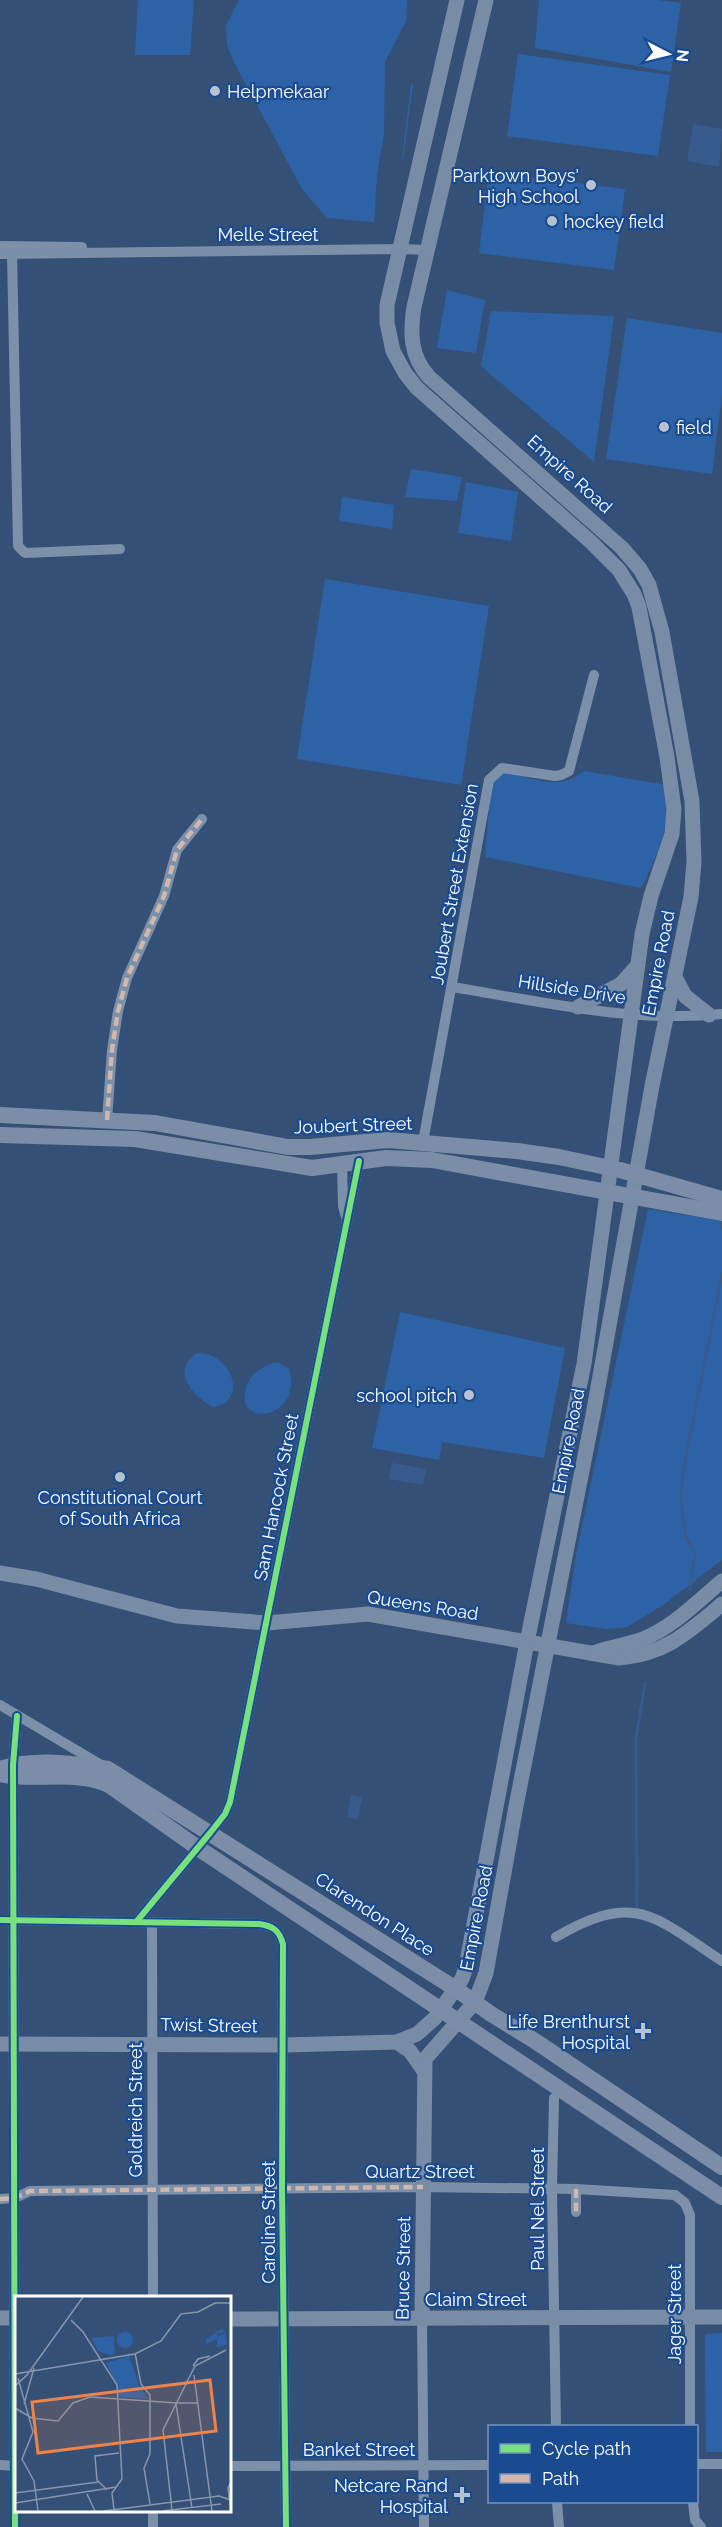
<svg xmlns="http://www.w3.org/2000/svg" width="722" height="2527" font-family="Raleway,sans-serif">
  <rect width="100%" height="100%" fill="#355076"/>
  <g fill="#2d62a7">
    <path d="M138,0H194L190,55H135Z"/>
    <path d="M239,0H407L406,21L385,62L384,133L377,175L374,222L327,218L302,189L236,66L227,45L226,25Z"/>
    <path d="M539,0H658L681,3L671,72L535,48Z"/>
    <path d="M518,54L670,75L658,156L507,136Z"/>
    <path d="M411,84H413L403,159H402Z"/>
    <path d="M489,172L625,189L614,270L479,253Z"/>
    <path d="M447,290L485,300L476,353L437,348Z"/>
    <path d="M491,311L614,316L594,462L481,366Z"/>
    <path d="M627,318L722,333V394L712,474L606,459Z"/>
    <path d="M411,469L462,477L457,501L405,497Z"/>
    <path d="M466,482L518,492L511,541L458,533Z"/>
    <path d="M342,497L394,505L392,529L339,521Z"/>
    <path d="M325,579L489,606L461,785L297,759Z"/>
    <path d="M501,771C528,777 561,792 584,771L667,785C670,829 660,849 641,888L485,857L491,785Z"/>
    <path d="M648,1209L722,1221V1560L663,1605L627,1627L606,1629L566,1623L576,1555Z"/>
    <path d="M400,1312L565,1348L544,1458L442,1442L439,1460L372,1448Z"/>
    <path d="M197,1353C229,1351 251,1400 213,1407C193,1396 170,1372 197,1353Z"/>
    <path d="M272,1363H279L289,1369C304,1419 234,1430 246,1388C249,1375 260,1368 272,1363Z"/>
    <path d="M722,2333V2452H706L705,2334Z"/>
  </g>
  <g fill="#385b8d">
    <path d="M693,124L722,129L719,167L687,161Z"/>
    <path d="M392,1463L426,1469L423,1485L389,1479Z"/>
    <path d="M351,1795L362,1797L358,1819L347,1817Z"/>
  </g>
  <g fill="none" stroke-linecap="round" stroke-linejoin="round">
    <g stroke="#385b8d" stroke-width="3">
      <path d="M721,1221L722,1228"/>
      <path d="M690,1589L695,1554L685,1535L681,1497L684,1466L722,1274"/>
      <path d="M637,1906L636,1737L645,1684"/>
    </g>
    <g stroke="#7c90a9" stroke-width="10">
      <path d="M0,246L82,247"/>
      <path d="M0,254L401,249L426,250"/>
      <path d="M12,254L18,546L25,553L120,549"/>
      <path d="M453,987C542,1002 632,1023 722,1014"/>
      <path d="M107,1120L112,1050L118,1011L127,978L164,896L177,850L202,819"/>
      <path d="M423,1142L489,780L502,768L555,776L561,775L569,771L594,675"/>
      <path d="M342,1164L343,1206L346,1217"/>
      <path d="M0,1705L103,1766"/>
      <path d="M0,1920L259,1924C273,1926 279,1930 283,1944L282,2189L286,2527"/>
      <path d="M137,1921L210,1833L225,1814L230,1802L359,1161"/>
      <path d="M152,1922L153,2298"/>
      <path d="M556,1937C635,1891 654,1916 722,1961"/>
      <path d="M554,2098L552,2189L556,2426"/>
      <path d="M576,2189V2212"/>
      <path d="M0,2199L15,2198L30,2191L423,2187L576,2189L675,2195L685,2203L690,2215V2426"/>
      <path d="M422,2318L424,2527"/>
      <path d="M696,2464H722"/>
      <path d="M0,2465L16,2466"/>
      <path d="M230,2466L490,2465"/>
      <path d="M557,2502L559,2527"/>
      <path d="M693,2502L695,2520L701,2527"/>
      <path d="M153,2510V2527"/>
      <path d="M15,2527L13,1765L17,1716"/>
    </g>
    <g stroke="#788ca5" stroke-width="15">
      <path d="M675,977L685,996L709,1015"/>
      <path d="M578,1007L621,984L638,965"/>
      <path d="M0,1573L36,1579L177,1616L267,1623L368,1614L619,1658C665,1654 688,1633 722,1604"/>
      <path d="M593,1653C609,1647 627,1645 643,1639C673,1627 697,1602 722,1581"/>
      <path d="M397,2042L410,2051L424,2071"/>
      <path d="M0,2044L284,2045L397,2042L417,2034L435,2018L462,1979L466,1967L527,1642L584,1364L642,934L651,896L672,834L674,809L667,757L639,607L634,594L619,570L591,542L417,388L405,373L393,351L387,323V305L457,0"/>
      <path d="M0,2318H16"/>
      <path d="M422,2318L425,2059L475,2002L486,1973L516,1806L593,1415L652,1086L691,897L694,862L692,801L662,632L649,585L640,569L622,548L429,377C410,356 410,333 414,307L486,0"/>
      <path d="M230,2319L722,2317"/>
    </g>
    <g stroke="#7c8ea7" stroke-width="16">
      <path d="M0,1115L155,1123L288,1147H310L388,1140L517,1151L559,1157L620,1170L722,1199"/>
      <path d="M0,1135L135,1139L312,1168L386,1158L432,1160L722,1213"/>
      <path d="M0,1769C33,1758 74,1763 108,1769L456,1989L491,2014L535,2041L722,2167"/>
      <path d="M0,1774C35,1782 75,1769 109,1785L198,1848L722,2197"/>
    </g>
    <g stroke="#d1b7ad" stroke-width="4.5" stroke-dasharray="9 4.5" stroke-linecap="butt">
      <path d="M107,1120L112,1050L118,1011L127,978L164,896L177,850L202,819"/>
      <path d="M576,2189V2212"/>
      <path d="M0,2199L15,2198L30,2191L423,2187"/>
    </g>
    <defs>
      <g id="cycleway">
        <path d="M0,1920L259,1924C273,1926 279,1930 283,1944L282,2189L286,2527"/>
        <path d="M137,1921L210,1833L225,1814L230,1802L359,1161"/>
        <path d="M15,2527L13,1765L17,1716"/>
      </g>
    </defs>
    <use href="#cycleway" stroke="#1a4b91" stroke-width="10"/>
    <use href="#cycleway" stroke="#77e17e" stroke-width="6"/>
  </g>
  <g fill="#b8c2cf" stroke="#1a4b91" stroke-width="2">
    <circle cx="215" cy="91" r="6"/>
    <circle cx="591" cy="185" r="6"/>
    <circle cx="552" cy="221" r="6"/>
    <circle cx="664" cy="427" r="6"/>
    <circle cx="469" cy="1395" r="6"/>
    <circle cx="120" cy="1477" r="6"/>
    <path d="M640 2022h6v6h6v6h-6v6h-6v-6h-6v-6h6z"/>
    <path d="M459 2486h6v6h6v6h-6v6h-6v-6h-6v-6h6z"/>
  </g>
  <g text-anchor="middle" dominant-baseline="central" stroke-width="4.5" stroke-linejoin="round" paint-order="stroke">
    <g font-size="18" fill="#fff" stroke="#1a4b91" text-anchor="end">
      <text x="227" y="91" text-anchor="start">Helpmekaar</text>
      <text x="579" y="175">Parktown Boys'<tspan x="579" dy="21">High School</tspan></text>
      <text x="564" y="221" text-anchor="start">hockey field</text>
      <text x="676" y="427" text-anchor="start">field</text>
      <text x="457" y="1395">school pitch</text>
      <text x="120" y="1497" text-anchor="middle">Constitutional Court<tspan x="120" dy="21">of South Africa</tspan></text>
      <text x="630" y="2021">Life Brenthurst<tspan x="630" dy="21">Hospital</tspan></text>
      <text x="448" y="2485">Netcare Rand<tspan x="448" dy="21">Hospital</tspan></text>
    </g>
    <g font-size="18" fill="#fff" stroke="#1a4b91">
      <text x="268" y="234">Melle Street</text>
      <text transform="translate(570 474) rotate(42)">Empire Road</text>
      <text transform="translate(454 884) rotate(-80)">Joubert Street Extension</text>
      <text transform="translate(658 963) rotate(-79)">Empire Road</text>
      <text transform="translate(572 989) rotate(9)">Hillside Drive</text>
      <text transform="translate(353 1125) rotate(-2)">Joubert Street</text>
      <text transform="translate(568 1441) rotate(-79)">Empire Road</text>
      <text transform="translate(276 1497) rotate(-79)">Sam Hancock Street</text>
      <text transform="translate(423 1605) rotate(9)">Queens Road</text>
      <text transform="translate(375 1914) rotate(33)">Clarendon Place</text>
      <text transform="translate(476 1918) rotate(-79)">Empire Road</text>
      <text transform="translate(209 2025) rotate(1)">Twist Street</text>
      <text transform="translate(135 2110) rotate(-90)">Goldreich Street</text>
      <text x="420" y="2171">Quartz Street</text>
      <text transform="translate(537 2209) rotate(-90)">Paul Nel Street</text>
      <text transform="translate(268 2222) rotate(-90)">Caroline Street</text>
      <text transform="translate(403 2268) rotate(-89)">Bruce Street</text>
      <text x="476" y="2299">Claim Street</text>
      <text transform="translate(674 2314) rotate(-90)">Jager Street</text>
      <text x="359" y="2449">Banket Street</text>
    </g>
  </g>
  <g transform="translate(15 2296)">
    <rect width="216" height="216" fill="#355076"/>
    <path d="M207,33L211,35L202,38V41L210,37L212,48L202,52V43L191,48V43ZM102 44a8 8 0 1 1 16 0a8 8 0 1 1-16 0ZM99,40L100,58L95,59L83,55L76,42ZM114,60L124,89L133,103L103,101V92L91,67Z" fill="#2d62a7"/>
    <path fill="none" stroke="#385b8d" stroke-width="3" d="M104,95L128,94"/>
    <path fill="none" stroke="#8696ad" stroke-width="1.5" d="M56,24L68,36L102,89L107,183L97,197L99,214M120,57L126,88L135,99V158L129,172L135,208M178,70L183,63L195,60M0,78L120,58L146,45L166,18L183,16L200,7H216M179,79L197,215M3,82L18,136L7,163L19,185L23,215M0,90L12,79L68,1M162,107H183M9,108L19,72M161,108L177,212M0,112L17,122L43,125L58,107L75,101L162,107M92,194L82,184L80,160L104,157M0,197L83,186M72,198L80,215M0,207L101,191M157,214L148,134L180,70L211,54M89,215L204,200L216,204M147,215L206,208M216,215L213,192L216,186"/>
    <path fill="#ee8249" fill-opacity="0.15" stroke="#ee8249" stroke-width="3" d="M195,84L201,135L23,157L17,106Z"/>
    <rect width="216" height="216" fill="none" stroke="#fff" stroke-width="3"/>
  </g>
  <rect x="488" y="2425" width="210" height="78" fill="#1a4b91" stroke="#7693bd" stroke-width="1.5"/>
  <rect x="500" y="2444" width="30" height="9" fill="#77e17e" stroke="#7693bd" stroke-width="1.5"/>
  <text x="542" y="2455" font-size="18" fill="#ffffff">Cycle path</text>
  <rect x="500" y="2474" width="30" height="9" fill="#d1b7ad" stroke="#7693bd" stroke-width="1.5"/>
  <text x="542" y="2485" font-size="18" fill="#ffffff">Path</text>
  <g transform="translate(668 54) rotate(97)" stroke="#1a4b91" stroke-width="4.5" paint-order="stroke">
  <path d="M0-4.5L10 22L0 15L-10 22Z" fill="#ffffff"/>
  <text y="-9" font-size="16" font-weight="bold" text-anchor="middle" fill="#ffffff">N</text>
  </g>
</svg>
